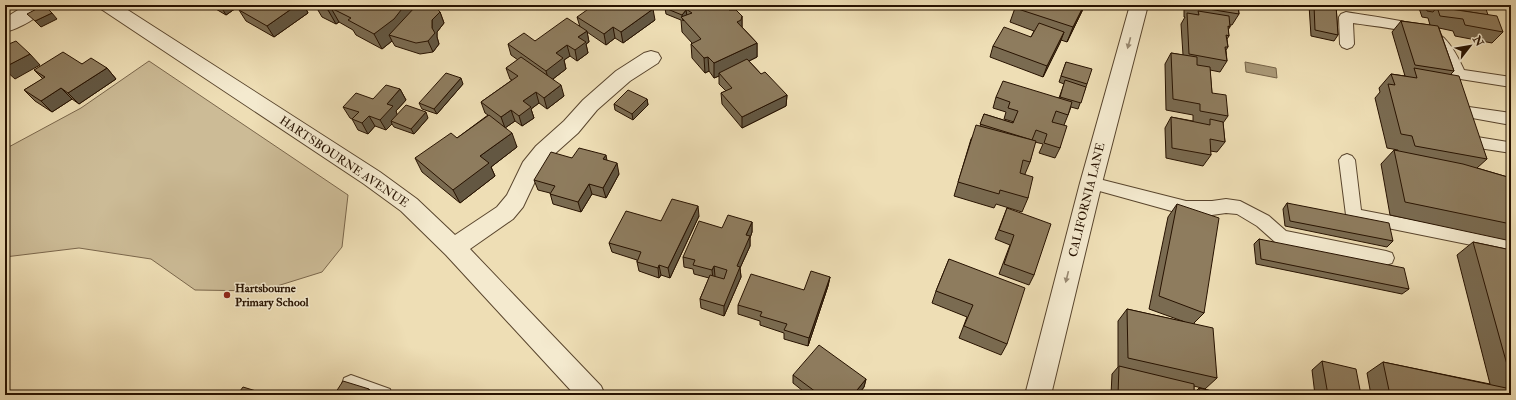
<svg xmlns="http://www.w3.org/2000/svg" width="1516" height="400" font-family="'IM FELL Double Pica',serif">
  <rect width="100%" height="100%" fill="#eedeb5"/>
  <filter id="stains"><feTurbulence type="fractalNoise" baseFrequency=".005" numOctaves="4"/><feColorMatrix values="0 0 0 0 .2 0 0 0 0 .09 0 0 0 0 .02 0 0 0 .5 -.17"/></filter>
  <radialGradient id="worn" r=".72"><stop offset=".6" stop-color="#630" stop-opacity="0"/><stop offset="1" stop-color="#630" stop-opacity=".3"/></radialGradient>
  <path fill="#ccbb96" stroke="#7a664b" d="M149,61L348,195L342,247L322,272L261,291L195,290L151,259L79,248L5,257V149L81,108Z"/>
  <path fill="#a97" stroke="#766347" d="M1245,62L1276,68L1277,78L1246,72Z"/>
  <g fill="none" stroke-linecap="round" stroke-linejoin="round">
    <defs>
      <g id="service">
        <path d="M1346,12C1372,17 1425,21 1444,38C1453,47 1459,59 1464,70L1511,77V87L1454,78C1449,69 1446,59 1439,50C1423,29 1378,27 1353,23L1354,44L1352,47L1347,49L1342,47L1340,44L1339,17L1341,14Z"/>
        <path d="M1455,105L1511,113V125L1450,114L1448,110L1450,106Z"/>
        <path d="M1471,136L1508,142L1511,141V153L1466,146L1463,142L1466,138Z"/>
        <path d="M1347,154L1352,156L1355,160L1361,210L1511,239V253L1348,220L1346,215L1339,160L1342,156Z"/>
        <path d="M1091,177L1186,201H1212L1226,199L1240,201L1269,216L1286,231L1386,251L1392,253L1394,258L1392,263L1386,265L1281,244L1275,242L1257,226L1237,214L1226,213L1212,215H1186L1085,187L1083,183L1085,179Z"/>
        <path d="M351,375L390,389L392,395H358L344,390L342,384L344,378Z"/>
      </g>
      <g id="minor">
        <path d="M26,5H48C41,17 18,29 5,32V18Z"/>
        <path d="M98,5H120L380,172L417,199L455,235L497,207L507,195L523,162L536,146L564,121L583,100L616,71L644,53L651,51L658,53L661,58L658,63L630,81L597,110L578,133L550,158L539,173L523,207L513,219L470,249L601,386L605,395H575L446,255L401,211L364,184L101,9Z"/>
        <path d="M1130,5H1148L1102,183L1051,395H1025L1080,183Z"/>
      </g>
    </defs>
    <use href="#service" stroke="#59452d" stroke-width="2"/>
    <use href="#minor" stroke="#59452d" stroke-width="2"/>
    <use href="#service" fill="#f4eacf" fill-rule="evenodd"/>
    <use href="#minor" fill="#f4eacf" fill-rule="evenodd"/>
  </g>
  <g fill="#7a6b51" stroke="#271200">
    <path d="M209,5H304L308,13L274,37L246,21L239,10L242,8L239,6L226,15Z"/>
    <path d="M315,5H419L440,12L444,23L437,32V37L439,44L433,52L420,54L395,46L392,41L382,49L356,35L353,30L339,22L336,24L322,17Z"/>
    <path d="M1085,5L1067,42L1061,40L1043,77L990,57L993,46L1031,37L1034,31L1010,22L1015,8Z"/>
    <path d="M1184,5H1238L1239,14L1232,25H1230V27L1228,30L1229,36L1227,39L1228,47L1226,50L1227,61L1220,72L1210,70L1212,93L1228,116L1223,123L1225,142L1217,152L1210,151L1211,155L1203,166L1166,158L1165,128L1171,117L1193,121V115L1166,110L1165,64L1171,53L1183,55L1181,24L1185,17H1184Z"/>
    <path d="M1309,5H1336L1338,35L1334,41L1311,36Z"/>
    <path d="M1421,5H1486L1483,9L1503,32L1492,43L1455,36L1453,31L1439,28L1454,71L1451,74L1487,159L1477,168L1511,178V241L1390,215L1381,164L1394,150L1398,151V150L1387,148L1375,98L1380,92L1379,88L1391,74L1405,76L1392,32L1401,21L1430,25L1428,18L1422,17L1419,8Z"/>
    <path d="M729,7L728,9L729,10L742,16V27L757,43V57L749,61L761,74L787,95L786,106L742,128L722,104L721,93L726,91L719,84V76L714,78L709,71L705,73L692,58L691,44L692,43L682,32L681,20L666,14L665,8Z"/>
    <path d="M610,9L655,20L623,43L615,38L606,45L587,32L589,42L586,44L588,53L577,61L570,56L564,60L566,69L553,79L564,96L547,109L539,103L531,109L534,118L522,126L515,121L505,128L517,147L491,167L495,176L460,203L422,172L415,158L457,138L488,115L485,113L481,102L512,80L510,79L506,68L518,60L511,55L508,44L535,41L580,27L577,17Z"/>
    <path d="M1066,62L1087,84L1078,109L1071,107L1068,115L1064,125L1060,148L1055,158L1039,153L1043,144L1035,142L1030,162L1025,174L1028,198L1022,212L996,204L994,208L954,196L971,139L980,126L984,114L1013,123L1014,122L1004,119L1006,112L993,108L996,97L1059,98L1064,84L1059,82Z"/>
    <path d="M82,64L107,68L116,79L79,104L72,99L52,112L35,101L24,90L43,79L34,70Z"/>
    <path d="M463,84L437,114L422,109L419,103Z"/>
    <path d="M400,89L406,100L396,111L397,115L428,118L414,134L394,127L392,124L386,130L375,126L368,134L358,130L352,119L350,118L343,107L373,99Z"/>
    <path d="M647,99L648,105L633,120L615,110L614,104Z"/>
    <path d="M572,158L607,160L619,174L606,198L592,194L581,212L553,204L550,193L538,190L534,180Z"/>
    <path d="M1287,203L1393,241L1387,247L1285,226L1283,209Z"/>
    <path d="M1177,204L1204,313L1194,323L1217,378L1205,389L1194,386V395H1111L1112,374L1118,367V321L1127,309L1185,322L1149,309L1168,217Z"/>
    <path d="M1007,208L1034,275L1029,285L999,274L1010,245L995,239Z"/>
    <path d="M699,216L670,278L661,275L659,278L639,271L637,262V260L612,252L609,243L661,221Z"/>
    <path d="M752,222V232L750,238V246L740,268L741,277L724,316L701,308L700,299L709,278L694,274L693,269L684,267L683,257Z"/>
    <path d="M1259,239L1409,289L1402,294L1256,264L1254,244Z"/>
    <path d="M1473,242L1511,250V395H1371L1367,373L1383,362L1490,384L1457,255Z"/>
    <path d="M949,259L1007,344L1001,355L959,338L967,317L932,303L936,291Z"/>
    <path d="M830,277L828,286L808,346L784,339V333L760,325V321L738,314V305L804,290Z"/>
    <path d="M1322,361L1361,395H1315L1312,370Z"/>
    <path d="M793,375L866,379L864,387L858,395H808L793,383Z"/>
    <path d="M1199,388L1229,395H1195V392Z"/>
  </g>
  <g fill="#635742" stroke="#271200">
    <path d="M220,5H238L239,6L226,15Z"/>
    <path d="M297,5H304L308,13L274,37L267,26Z"/>
    <path d="M405,5H419L420,7L389,35L392,41L382,49L374,34Z"/>
    <path d="M723,5H729V7L723,19Z"/>
    <path d="M1084,5H1085L1067,42L1073,27Z"/>
    <path d="M331,8L339,22L336,24L328,10Z"/>
    <path d="M653,9L655,20L623,43L621,32Z"/>
    <path d="M686,10L687,16L683,21L682,15Z"/>
    <path d="M440,12L444,23L437,32V37L439,44L433,52L428,41L432,28V20Z"/>
    <path d="M52,13L57,19L41,27L35,21Z"/>
    <path d="M742,16V31L737,22Z"/>
    <path d="M613,27L615,38L606,45L604,34Z"/>
    <path d="M587,31L589,42L586,44L588,53L577,61L575,50L578,37Z"/>
    <path d="M1064,32L1060,43L1043,77L1047,66Z"/>
    <path d="M757,43V57L721,75L719,73V76L714,78V63Z"/>
    <path d="M567,45L570,56L564,60L566,69L549,82L546,71L556,53Z"/>
    <path d="M30,54L40,65L15,79L5,70V67Z"/>
    <path d="M708,57L709,71L705,73L704,58Z"/>
    <path d="M107,68L116,79L79,104L68,93Z"/>
    <path d="M5,70L8,73L5,75Z"/>
    <path d="M461,78L463,84L437,114L434,109Z"/>
    <path d="M561,85L564,96L547,109L544,98Z"/>
    <path d="M61,88L72,99L52,112L41,101Z"/>
    <path d="M400,89L406,100L396,111L398,117L391,121L392,124L386,130L380,120L387,104Z"/>
    <path d="M536,92L539,103L531,109L534,118L522,126L519,116L523,101Z"/>
    <path d="M787,95L786,106L742,128V117Z"/>
    <path d="M647,99L648,105L633,120L632,114Z"/>
    <path d="M511,110L515,121L505,128L501,117Z"/>
    <path d="M426,112L428,118L414,134L411,129Z"/>
    <path d="M369,116L375,126L368,134L362,123Z"/>
    <path d="M512,133L517,147L491,167L495,176L460,203L453,190L480,156Z"/>
    <path d="M606,155L608,166L603,159Z"/>
    <path d="M617,163L619,174L606,198L603,188Z"/>
    <path d="M589,184L592,194L581,212L578,202Z"/>
    <path d="M698,206L699,216L670,278L668,268Z"/>
    <path d="M752,222V232L750,238V246L740,268L741,277L724,316V306L746,235Z"/>
    <path d="M659,265L661,275L659,278L658,268Z"/>
    <path d="M714,266L715,276L713,280L712,270Z"/>
    <path d="M830,277L828,286L808,346L809,338Z"/>
    <path d="M866,379L864,387L858,395H853Z"/>
    <path d="M369,389L375,395H365Z"/>
  </g>
  <g fill="#8e7c5e" stroke="#271200">
    <path d="M44,5L52,13L35,21L27,14Z"/>
    <path d="M247,5H297L267,26L239,10Z"/>
    <path d="M319,5H405L394,19L374,34L348,20L351,18L331,8L328,10Z"/>
    <path d="M424,5H434L440,12L432,20V28L435,33L428,41L416,43L389,35L416,6Z"/>
    <path d="M594,5H603L610,9L615,5H648L653,9L621,32L613,27L604,34L577,17Z"/>
    <path d="M668,5H690L682,15L665,8Z"/>
    <path d="M690,5H724L729,10H736L742,16L741,20L737,22L757,43L714,63L708,57L704,58L691,44L701,39L681,17L692,13L686,9Z"/>
    <path d="M1016,5H1084L1073,27L1015,8Z"/>
    <path d="M1190,5H1238L1239,14L1190,6Z"/>
    <path d="M1314,5H1336L1338,35L1315,30Z"/>
    <path d="M1425,5H1440V7H1437L1433,12L1427,11Z"/>
    <path d="M1458,5L1486,9L1488,15L1446,8L1445,6L1460,9Z"/>
    <path d="M1437,7L1497,16L1503,32L1465,25L1463,19L1440,16Z"/>
    <path d="M1198,11L1229,16L1230,27L1228,26L1229,36L1226,35L1228,47H1225L1227,61L1189,54L1187,13L1199,15Z"/>
    <path d="M567,18L587,31L578,37L586,42L575,50L567,45L556,53L563,58L546,71L508,44L524,33L535,41Z"/>
    <path d="M1401,21L1438,26L1454,71L1415,65Z"/>
    <path d="M1039,23L1064,32L1047,66L993,46L1004,27L1031,37Z"/>
    <path d="M5,40L9,44L16,41L30,54L5,67Z"/>
    <path d="M63,52L82,64L91,58L107,68L68,93L61,88L41,101L24,90L45,77L34,70Z"/>
    <path d="M1171,53L1197,57V65L1210,67L1212,93L1226,95L1228,116L1200,111V104L1173,99Z"/>
    <path d="M521,57L561,85L544,98L536,92L523,101L531,107L519,116L511,110L501,117L481,102L518,76L506,68Z"/>
    <path d="M747,59L761,74L765,72L787,95L742,117L721,93L732,88L719,73Z"/>
    <path d="M1066,62L1092,69L1087,84L1061,76Z"/>
    <path d="M1414,68L1459,76L1487,159L1415,146L1412,136L1401,134L1388,84L1395,85L1391,74L1417,78Z"/>
    <path d="M446,73L461,78L434,109L419,103Z"/>
    <path d="M1065,80L1086,87L1081,103L1060,97Z"/>
    <path d="M1003,81L1072,102L1068,115L1056,111L1052,122L1067,126L1060,148L1044,143L1047,134L1036,130L1032,140L980,124L984,114L1013,123L1018,111L1008,108L1010,102L996,97Z"/>
    <path d="M386,85L400,89L387,104L393,106L380,120L369,116L362,123L352,119L359,112L343,107L356,93L373,99Z"/>
    <path d="M628,90L647,99L632,114L614,104Z"/>
    <path d="M406,105L426,112L411,129L391,121Z"/>
    <path d="M489,115L512,133L480,156L489,163L453,190L415,158L451,133L457,138Z"/>
    <path d="M1171,117L1210,125V119L1223,122L1225,142L1210,139L1211,155L1172,148Z"/>
    <path d="M976,125L1036,141L1030,162L1023,160L1020,173L1033,177L1028,198L1000,190L999,194L958,182Z"/>
    <path d="M579,148L606,155L603,159L617,163L603,188L589,184L578,202L550,194L555,186L534,180L551,152L572,158Z"/>
    <path d="M1394,150L1463,164L1511,178V224L1405,202Z"/>
    <path d="M672,199L698,206L668,268L659,265L658,268L637,262L641,252L609,243L626,211L661,221Z"/>
    <path d="M1287,203L1389,223L1393,241L1290,221Z"/>
    <path d="M1177,204L1219,218L1204,313L1159,296Z"/>
    <path d="M1007,208L1051,224L1034,275L1004,264L1014,235L999,230Z"/>
    <path d="M728,215L752,222L746,235L750,236L737,266L740,267L724,306L700,299L710,275L724,279L727,270L714,266L712,270L693,265L695,260L683,257L699,221L722,228Z"/>
    <path d="M1259,239L1404,268L1409,289L1261,259Z"/>
    <path d="M1473,242L1511,250V379Z"/>
    <path d="M949,259L1025,288L1007,344L964,326L973,305L936,291Z"/>
    <path d="M811,271L830,277L809,338L784,330L787,324L760,316L762,312L738,305L751,274L804,290Z"/>
    <path d="M1127,309L1213,328L1217,378L1128,358Z"/>
    <path d="M819,345L866,379L853,395H820L793,375Z"/>
    <path d="M1322,361L1356,369L1361,395H1328Z"/>
    <path d="M1383,362L1511,389V395H1390Z"/>
    <path d="M1119,366L1194,384V395H1118Z"/>
    <path d="M343,381L369,389L365,395H334Z"/>
    <path d="M243,387L269,395H237Z"/>
    <path d="M1199,388L1229,395H1200Z"/>
  </g>
  <defs><path id="oneway-solid" d="M-6-.8H1V-3.2L6.5 0L1 3.2V.8H-6Z"/></defs>
  <g fill="#988972">
    <use href="#oneway-solid" transform="translate(1129 43) rotate(105)"/>
    <use href="#oneway-solid" transform="translate(1067 277) rotate(104)"/>
  </g>
  <circle fill="#8f2418" stroke="#f4eacf" stroke-width="1.5" cx="227" cy="295" r="4"/>
  <g text-anchor="middle" dominant-baseline="central" stroke-width="3" stroke-linejoin="round" paint-order="stroke">
    <g font-size="12" fill="#271200" stroke="#f4eacf">
      <text transform="translate(344 162) rotate(34)">HARTSBOURNE AVENUE</text>
      <text transform="translate(1087 200) rotate(-76)">CALIFORNIA LANE</text>
    </g>
    <g font-size="12" font-weight="bold" fill="#271200" stroke="#f4eacf" text-anchor="start">
      <text x="235" y="288">Hartsbourne<tspan x="235" dy="14">Primary School</tspan></text>
    </g>
  </g>
  <rect width="1516" height="400" fill="none" stroke="#eedeb5" stroke-width="20"/>
  <rect x="6" y="6" width="1504" height="388" fill="none" stroke="#271200" stroke-width="2"/>
  <rect x="10" y="10" width="1496" height="380" fill="none" stroke="#271200"/>
  <g transform="translate(1470 46) rotate(59)" stroke="#f4eacf" stroke-width="3" paint-order="stroke">
  <path d="M0-3L7 15L0 10L-7 15Z" fill="#271200"/>
  <text y="-6" font-size="11" font-weight="bold" text-anchor="middle" fill="#271200">N</text>
  </g>
  <rect width="100%" height="100%" filter="url(#stains)"/>
  <rect width="100%" height="100%" fill="url(#worn)"/>
</svg>
